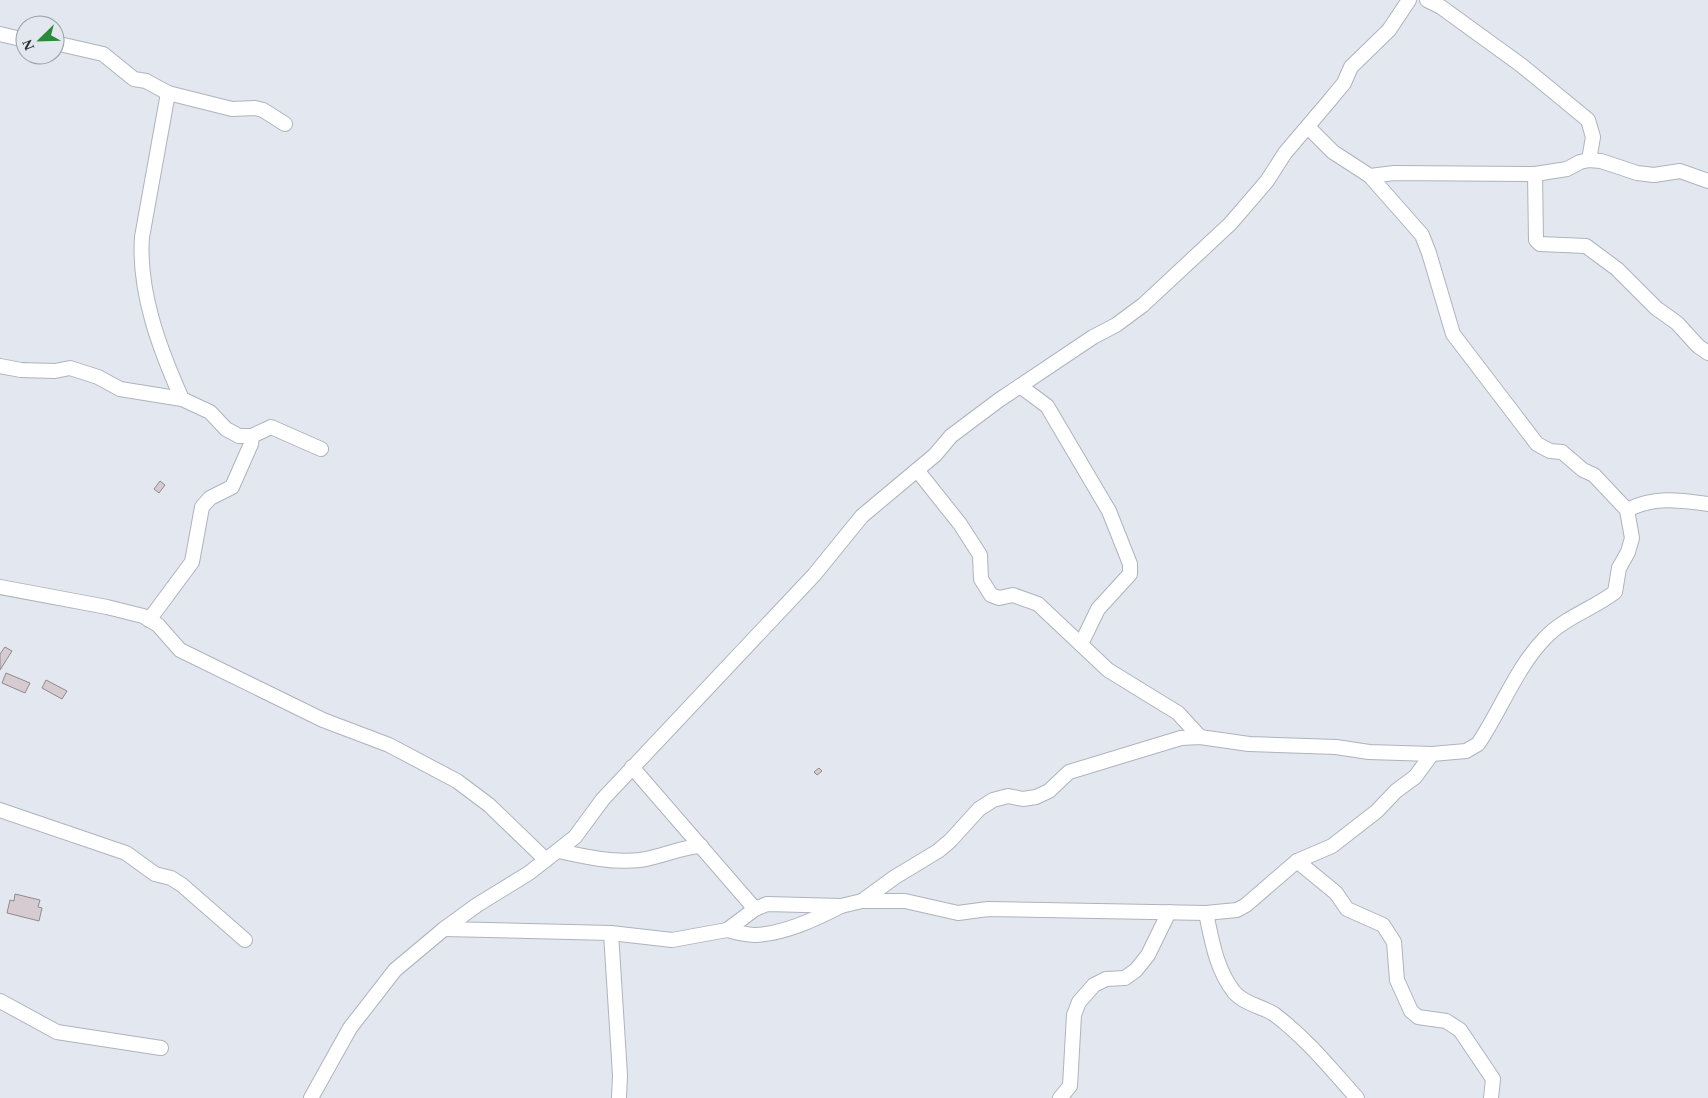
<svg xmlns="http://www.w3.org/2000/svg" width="1708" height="1098" font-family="Georgia,serif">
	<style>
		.building { fill: #d5cbd0; stroke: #92898e }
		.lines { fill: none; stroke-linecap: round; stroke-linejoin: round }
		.minor-casing { stroke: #afb3bb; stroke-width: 16 }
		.minor { stroke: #fff; stroke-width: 14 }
	</style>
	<rect width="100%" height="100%" fill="#e3e7f0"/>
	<!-- building -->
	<g class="building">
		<polygon points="160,481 165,485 159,493 154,489"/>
		<polygon points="5,647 12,651 0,670 0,654"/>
		<polygon points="6,673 30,683 25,693 2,683"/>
		<polygon points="46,680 67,691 62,699 42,688"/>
		<polygon points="819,768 822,771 817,775 814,772"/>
		<polygon points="15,894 40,900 38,907 42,908 39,921 7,913 10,900 14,901"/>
	</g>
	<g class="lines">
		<!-- minor casing -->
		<g class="minor-casing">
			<g id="minor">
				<polyline points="1427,0 1441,7 1521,65 1588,120 1593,137 1589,160"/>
				<polyline points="0,34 25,40"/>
				<polyline points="55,43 103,54 134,79 146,81 168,93 232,109 255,108 263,110 285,124"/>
				<path d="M168,93L142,237C138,292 160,350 182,399"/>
				<polyline points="1308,127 1333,152 1370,176 1394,173 1535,174 1567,169 1580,162 1589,160 1601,161 1637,173 1654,175 1680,171 1708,181"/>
				<polyline points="1535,174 1536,240 1540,244 1586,246 1617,269 1656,308 1677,323 1698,346 1708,353"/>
				<polyline points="0,366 21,370 55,371 70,368 98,377 120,389 182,399 210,412 226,429 239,436 252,436 271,427 321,449"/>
				<polyline points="1020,386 1047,406 1109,511 1130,564 1130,574 1098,609 1081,644"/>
				<polyline points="917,470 960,524 980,555 981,579 991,595 999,598 1013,595 1038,604 1108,670 1178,713 1200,737"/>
				<path d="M1627,510C1654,496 1679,500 1708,504"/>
				<polyline points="0,587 107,607 143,616 158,625 180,650 323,720 389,745 457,781 489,805 546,860"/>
				<polyline points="149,620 192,562 202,507 210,498 232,487 251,444 252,436"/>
				<polyline points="632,767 755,909"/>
				<polyline points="0,810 126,853 155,874 171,878 182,885 245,940"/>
				<path d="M559,851C586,857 612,863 640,860C662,857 680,847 701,846"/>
				<polyline points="1297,861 1336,893 1347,909 1383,925 1394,942 1397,980 1411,1011 1418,1017 1446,1021 1460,1030 1493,1079 1491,1098"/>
				<polyline points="862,901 895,877 938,851 950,841 979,809 993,800 1008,796 1023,799 1036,797 1049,791 1069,772 1181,738 1200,737 1249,744 1336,747 1369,752 1432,754"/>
				<path d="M1206,913C1212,941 1216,969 1234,992C1244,1004 1261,1006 1274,1014C1306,1038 1330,1068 1357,1098"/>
				<path d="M444,929L611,933L672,940L727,930L755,909L767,904L841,906L862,901H905L958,913L988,909L1206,913L1237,910L1246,905L1297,861L1332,846L1377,811L1396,791L1415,777L1432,754L1466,751L1478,744C1501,710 1516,668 1545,638C1565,617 1593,609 1615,592L1619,568L1628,552L1632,538L1627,510L1594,475L1583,470L1562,452L1550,451L1537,444L1453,334L1429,253L1422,235L1370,176"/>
				<path d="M727,930C736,932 746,935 755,935C784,934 816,919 841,906"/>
				<polyline points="611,933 620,1075 619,1098"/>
				<polyline points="0,1001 57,1032 161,1048"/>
				<polyline points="311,1098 350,1028 395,970 444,929 477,905 529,873 575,837 603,799 814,575 862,516 935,455 951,436 999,400 1093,337 1116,325 1143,305 1230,224 1267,181 1285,153 1330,100 1344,83 1351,67 1389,30 1409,0"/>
				<polyline points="1060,1098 1070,1086 1074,1015 1079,1002 1094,985 1106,979 1125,978 1136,970 1148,955 1169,912"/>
			</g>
		</g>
		<!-- minor -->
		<use href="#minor" class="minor"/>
	</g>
	<!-- north arrow -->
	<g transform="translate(40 40) rotate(247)"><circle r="24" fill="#e3e7f0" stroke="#9a9da4"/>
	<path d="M0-4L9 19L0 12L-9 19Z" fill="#2a893b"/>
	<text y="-8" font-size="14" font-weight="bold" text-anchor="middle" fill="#2c2d31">N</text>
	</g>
</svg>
